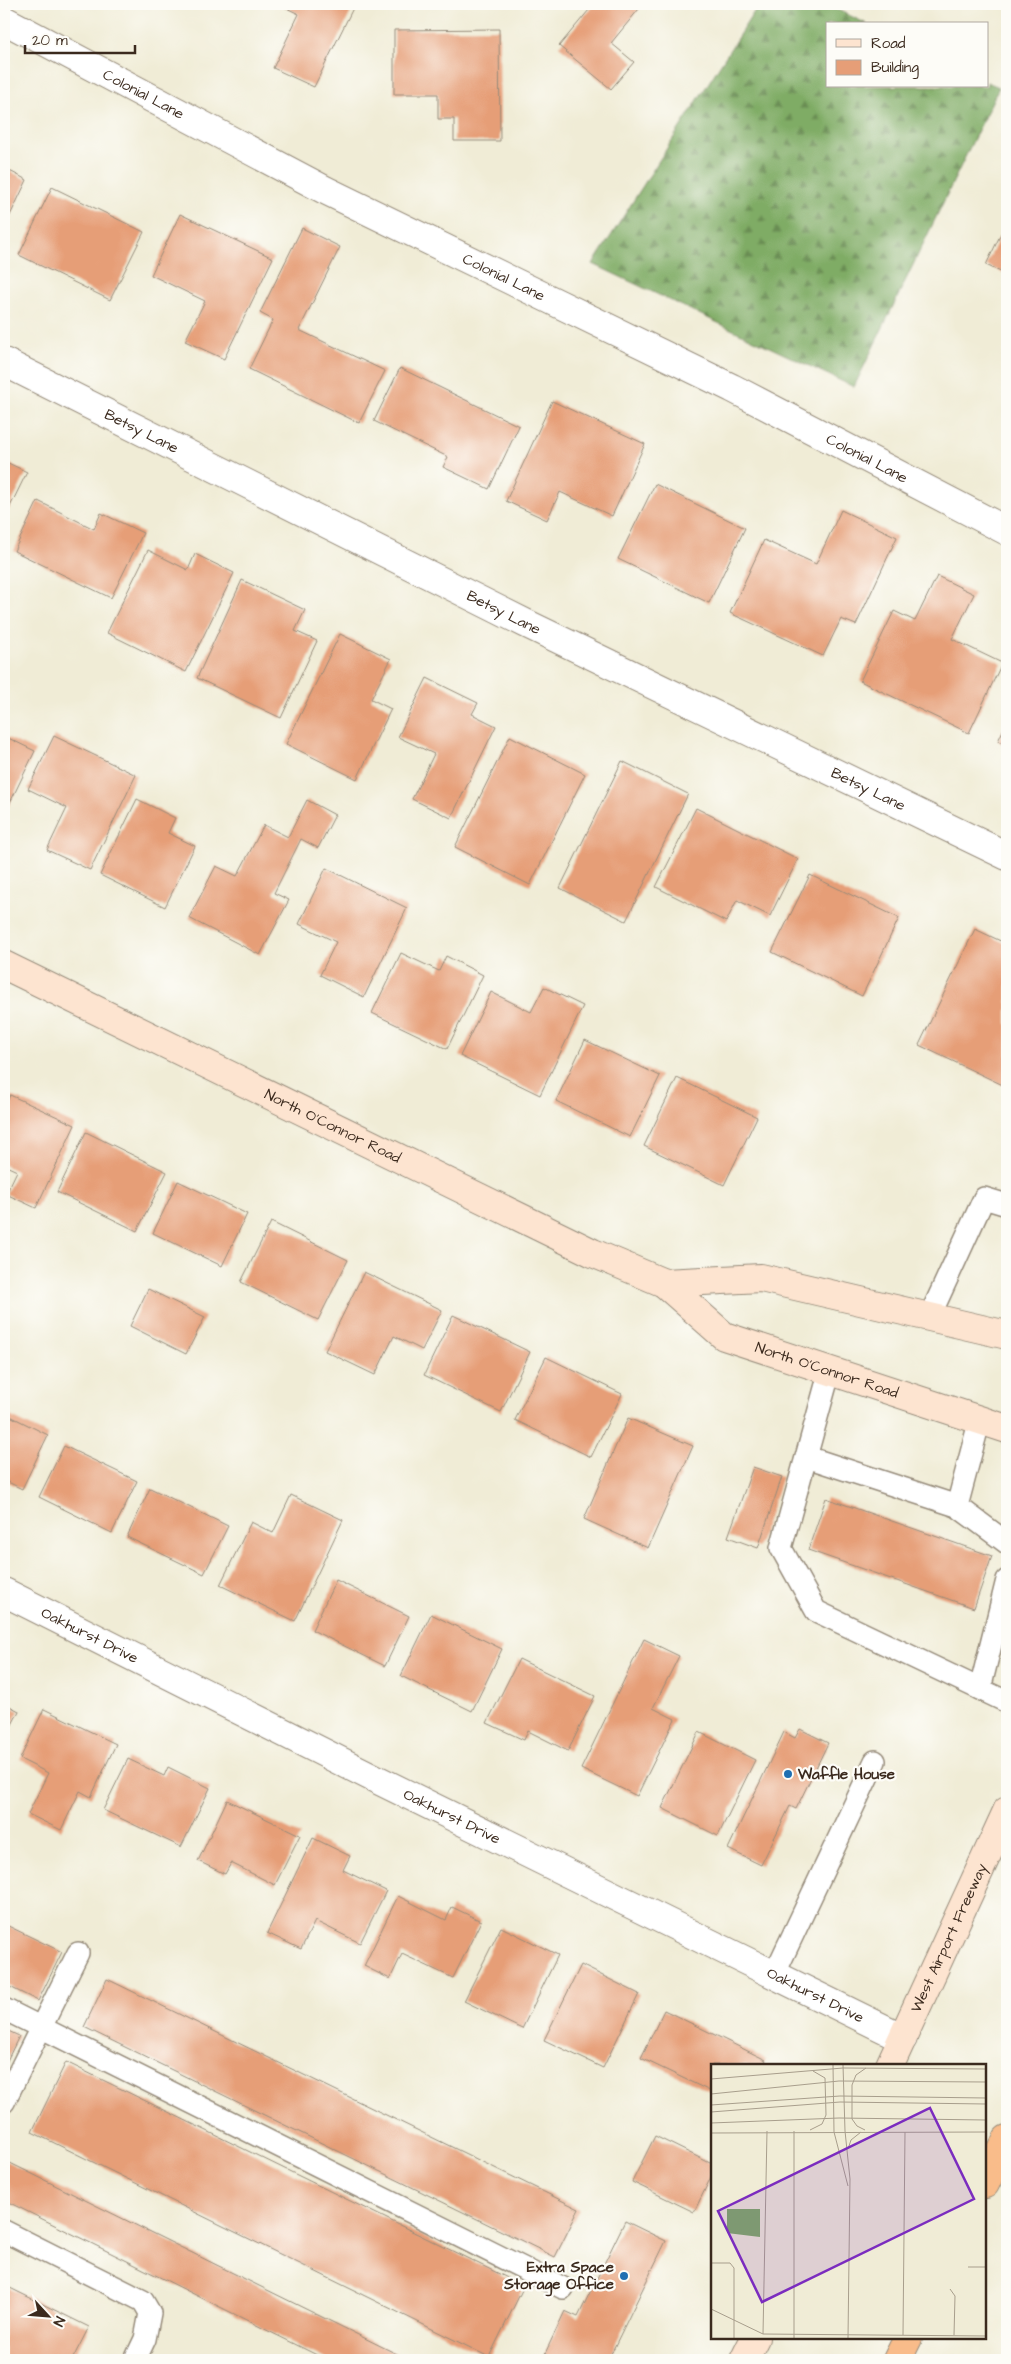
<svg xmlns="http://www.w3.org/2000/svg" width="1011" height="2364" font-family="'Architects Daughter',sans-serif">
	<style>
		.forest { fill: url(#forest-firs); stroke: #5d6b42 }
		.building { fill: #e69e77 }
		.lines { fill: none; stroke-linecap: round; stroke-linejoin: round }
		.service-casing { stroke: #968b7a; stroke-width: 24 }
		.minor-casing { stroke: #968b7a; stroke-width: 30 }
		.secondary-casing { stroke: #968b7a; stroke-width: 30 }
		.motorway-casing { stroke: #968b7a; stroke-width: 30 }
		.service { stroke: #fff; stroke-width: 21 }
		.minor { stroke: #fff; stroke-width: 28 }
		.secondary { stroke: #fde4d0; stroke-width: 28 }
		.motorway { stroke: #f9bc8a; stroke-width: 28 }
		.poi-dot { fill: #1f6fb2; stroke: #fdfcf7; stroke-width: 2 }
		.labels { text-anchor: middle; stroke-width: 4.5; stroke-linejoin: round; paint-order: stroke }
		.street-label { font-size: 15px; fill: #3b2a1e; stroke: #fdfcf7 }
		.poi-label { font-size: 15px; font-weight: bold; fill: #3b2a1e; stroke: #fdfcf7; text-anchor: start }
		.inset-road { fill: none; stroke: #a89e8c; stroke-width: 1 }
		.view { fill: #7b2cbf; fill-opacity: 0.15; stroke: #7b2cbf; stroke-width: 2.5 }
		.inset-edge { fill: none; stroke: #3b2a1e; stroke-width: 2.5 }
	</style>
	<defs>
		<pattern id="forest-firs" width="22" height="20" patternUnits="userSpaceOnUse" patternTransform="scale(1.25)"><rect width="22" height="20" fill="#7fac65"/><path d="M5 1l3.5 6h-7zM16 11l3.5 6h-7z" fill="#698c53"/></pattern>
	</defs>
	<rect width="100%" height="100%" fill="#fdfcf7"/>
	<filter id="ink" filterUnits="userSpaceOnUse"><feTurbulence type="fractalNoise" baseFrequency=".02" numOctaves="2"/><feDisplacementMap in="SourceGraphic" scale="10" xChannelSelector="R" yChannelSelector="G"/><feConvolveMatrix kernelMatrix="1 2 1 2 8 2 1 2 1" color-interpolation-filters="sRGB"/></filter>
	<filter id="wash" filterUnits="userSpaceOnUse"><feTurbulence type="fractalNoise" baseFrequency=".0096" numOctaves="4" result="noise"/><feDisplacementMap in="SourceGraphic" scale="20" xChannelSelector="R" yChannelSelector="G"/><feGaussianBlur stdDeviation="1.12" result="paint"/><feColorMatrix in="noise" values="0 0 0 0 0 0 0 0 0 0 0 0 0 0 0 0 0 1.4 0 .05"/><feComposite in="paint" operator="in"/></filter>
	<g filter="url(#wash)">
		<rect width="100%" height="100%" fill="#f0ecd6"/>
		<!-- forest -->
		<polygon class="forest" points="759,4 826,4 867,24 827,24 827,86 987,86 987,82 999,87 854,387 593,264"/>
		<g id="blocks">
			<!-- building -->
			<g class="building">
				<polygon points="278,4 355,4 314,87 273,68 299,14"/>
				<polygon points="594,4 643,4 611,43 634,62 611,89 559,46"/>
				<polygon points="499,29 500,141 454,141 454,119 438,119 438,94 394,94 394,30"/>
				<polygon points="4,168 27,180 4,228"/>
				<polygon points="52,187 144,232 110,300 19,255"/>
				<polygon points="180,214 273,258 224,359 185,341 205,301 151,275"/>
				<polygon points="1007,221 1007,275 986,265"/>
				<polygon points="302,228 340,247 299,330 385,371 359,423 249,369 273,320 260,313"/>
				<polygon points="400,368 519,426 489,489 443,467 448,457 374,421"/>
				<polygon points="552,401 645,444 612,516 560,492 547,520 506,501"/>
				<polygon points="4,461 27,472 4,519"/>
				<polygon points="655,484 745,528 709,603 618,559"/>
				<polygon points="38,501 94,529 101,513 143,533 111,598 14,551"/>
				<polygon points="841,510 897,537 856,625 841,619 823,656 730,613 764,540 816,564"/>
				<polygon points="148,550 188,570 195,554 234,573 186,672 107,633"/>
				<polygon points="937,576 974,594 952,639 1002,663 969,733 860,681 894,611 915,621"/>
				<polygon points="242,580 305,610 295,631 317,641 281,718 197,678"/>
				<polygon points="340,634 391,659 371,699 391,709 357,779 286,744"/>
				<polygon points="427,678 478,703 472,714 496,726 451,818 412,799 434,754 398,737"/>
				<polygon points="1007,722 1007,746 998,741"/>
				<polygon points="4,736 35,751 4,815"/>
				<polygon points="54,736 136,775 90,870 47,850 67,808 28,789"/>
				<polygon points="510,736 585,774 530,885 455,847"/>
				<polygon points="622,761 688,794 626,921 560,888"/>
				<polygon points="137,799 175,818 168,833 195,846 165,907 100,875"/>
				<polygon points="307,800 335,815 318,848 301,839 274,893 289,900 260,955 189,918 216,866 237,876 264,825 288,837"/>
				<polygon points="696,808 798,859 770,916 737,900 726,922 656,887"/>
				<polygon points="326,868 407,908 364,997 320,975 336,942 299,924"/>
				<polygon points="810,875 899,918 862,996 772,952"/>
				<polygon points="975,929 1007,944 1007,1087 919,1045"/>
				<polygon points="401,953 439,971 446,956 483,975 447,1049 372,1013"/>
				<polygon points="544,987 583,1006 540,1095 460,1056 491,992 531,1012"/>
				<polygon points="585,1040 660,1076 630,1137 556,1101"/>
				<polygon points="677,1078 757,1117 724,1185 644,1146"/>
				<polygon points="10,1095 75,1125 36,1208 6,1194 17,1171 4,1165 4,1108"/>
				<polygon points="86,1132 167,1172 137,1231 57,1192"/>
				<polygon points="178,1181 247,1214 222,1266 153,1233"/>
				<polygon points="271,1222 348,1260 318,1320 241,1282"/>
				<polygon points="364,1272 442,1310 422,1350 394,1336 375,1375 325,1351"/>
				<polygon points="148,1289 205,1317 186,1354 130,1326"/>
				<polygon points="453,1315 530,1352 501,1412 424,1375"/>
				<polygon points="546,1357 622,1394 591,1457 515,1420"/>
				<polygon points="4,1413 48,1435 22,1489 4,1480"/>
				<polygon points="628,1418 693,1446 648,1548 584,1519"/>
				<polygon points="64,1446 137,1481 112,1533 39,1497"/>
				<polygon points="753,1467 782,1477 758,1548 728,1537"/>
				<polygon points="150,1488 228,1526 204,1574 127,1537"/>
				<polygon points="291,1495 343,1520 295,1621 220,1585 251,1522 273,1533"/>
				<polygon points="826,1498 992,1556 974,1608 808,1550"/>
				<polygon points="336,1580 409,1616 385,1666 312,1630"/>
				<polygon points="431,1614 502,1649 472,1711 401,1676"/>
				<polygon points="644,1639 679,1656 653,1708 675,1719 637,1796 581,1769"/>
				<polygon points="519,1659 595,1696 568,1751 528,1731 524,1740 487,1723"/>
				<polygon points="4,1703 19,1711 4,1740"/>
				<polygon points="44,1709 116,1744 91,1797 80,1791 61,1830 28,1814 48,1773 20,1759"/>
				<polygon points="800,1729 828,1743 796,1809 790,1806 761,1865 728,1849 784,1732 795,1738"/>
				<polygon points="699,1732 755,1760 718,1836 662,1808"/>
				<polygon points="128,1759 164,1776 168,1767 210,1788 181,1847 103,1810"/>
				<polygon points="227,1800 300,1835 275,1885 231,1863 225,1874 198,1861"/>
				<polygon points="313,1838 350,1856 343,1870 386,1891 360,1943 315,1921 301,1949 267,1933"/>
				<polygon points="398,1896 446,1920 452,1907 481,1921 453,1978 402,1954 390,1979 364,1966"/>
				<polygon points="4,1924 62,1952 38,2001 4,1984"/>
				<polygon points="501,1927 558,1955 522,2029 464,2001"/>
				<polygon points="581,1965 639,1994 603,2068 544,2040"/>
				<polygon points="107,1979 579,2209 555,2257 84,2027"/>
				<polygon points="664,2010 766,2060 763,2065 712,2065 712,2092 641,2058"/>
				<polygon points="4,2029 19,2036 4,2067"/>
				<polygon points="66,2062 524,2286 489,2357 32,2132"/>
				<polygon points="655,2136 712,2164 712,2175 694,2212 632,2182"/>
				<polygon points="4,2160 409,2360 327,2360 4,2200"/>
				<polygon points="625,2221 666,2241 608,2360 542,2360 565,2311 578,2317"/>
				<polygon points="4,2285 89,2327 72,2360 4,2360"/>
			</g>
		</g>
	</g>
	<g filter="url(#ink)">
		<use href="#blocks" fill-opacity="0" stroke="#968b7a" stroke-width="1"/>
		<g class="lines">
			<!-- service casing -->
			<g class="service-casing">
				<g id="service">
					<polyline points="929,1318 984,1198 1007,1205"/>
					<polyline points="830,1370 781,1548 816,1611 1007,1702"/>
					<polyline points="807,1457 957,1506 1007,1543"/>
					<polyline points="957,1506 980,1419"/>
					<polyline points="980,1689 1007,1580"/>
					<polyline points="774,1975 875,1761"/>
					<polyline points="4,2009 563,2288"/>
					<polyline points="4,2102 78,1953"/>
					<polyline points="4,2231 143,2301 150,2313 145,2339 135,2360"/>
				</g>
			</g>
			<!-- minor casing -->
			<g class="minor-casing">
				<g id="minor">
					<path id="s1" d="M4,20L325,190L732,388L1007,531"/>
					<path id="s2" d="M4,362L525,623L1007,856"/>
					<path id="s3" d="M4,1592L374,1778L903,2038"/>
				</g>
			</g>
			<!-- secondary casing -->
			<g class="secondary-casing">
				<g id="secondary">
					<path id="s4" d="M4,965L593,1253L664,1283L724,1336L1007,1429"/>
					<polyline points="664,1283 761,1278 1007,1335"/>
					<path id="s5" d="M890,2065L1007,1811"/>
					<polyline points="744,2360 755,2338"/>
				</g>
			</g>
			<!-- motorway casing -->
			<g class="motorway-casing">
				<g id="motorway">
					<polyline points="985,2184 1007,2139"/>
					<polyline points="897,2360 908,2338"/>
				</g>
			</g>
			<!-- service -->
			<use href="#service" class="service"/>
			<!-- minor -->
			<use href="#minor" class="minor"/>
			<!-- secondary -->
			<use href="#secondary" class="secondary"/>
			<!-- motorway -->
			<use href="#motorway" class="motorway"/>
		</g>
	</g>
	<!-- markers -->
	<g class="poi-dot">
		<circle cx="788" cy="1774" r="5"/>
		<circle cx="624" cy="2276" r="5"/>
	</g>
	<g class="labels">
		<!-- street labels -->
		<g class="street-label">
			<text dy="5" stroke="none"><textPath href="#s1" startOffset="158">Colonial Lane</textPath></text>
			<text dy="5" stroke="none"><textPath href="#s1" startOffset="562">Colonial Lane</textPath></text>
			<text dy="5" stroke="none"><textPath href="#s2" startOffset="154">Betsy Lane</textPath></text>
			<text dy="5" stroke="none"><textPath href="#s1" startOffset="968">Colonial Lane</textPath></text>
			<text dy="5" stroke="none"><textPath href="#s2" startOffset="559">Betsy Lane</textPath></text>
			<text dy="5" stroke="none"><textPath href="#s2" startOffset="964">Betsy Lane</textPath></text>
			<text dy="5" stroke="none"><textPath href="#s4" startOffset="366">North O'Connor Road</textPath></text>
			<text dy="5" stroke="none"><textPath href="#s4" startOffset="921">North O'Connor Road</textPath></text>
			<text dy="5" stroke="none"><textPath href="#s3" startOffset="96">Oakhurst Drive</textPath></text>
			<text dy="5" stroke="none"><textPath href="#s3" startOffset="501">Oakhurst Drive</textPath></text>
			<text dy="5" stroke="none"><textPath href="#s5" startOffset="140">West Airport Freeway</textPath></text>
			<text dy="5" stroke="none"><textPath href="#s3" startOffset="906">Oakhurst Drive</textPath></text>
		</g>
		<!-- poi labels -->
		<g class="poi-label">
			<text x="798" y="1779">Waffle House</text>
			<text x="614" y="2272" text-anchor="end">Extra Space<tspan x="614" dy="17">Storage Office</tspan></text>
		</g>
	</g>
	<!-- overview -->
	<g transform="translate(711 2064)">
		<rect width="275" height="275" fill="#f0ecd6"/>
		<path d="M16,145H49V173L16,169Z" fill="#7fac65"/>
		<path class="inset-road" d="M122,1L123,68L137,122M132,1L134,67L139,115L137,274M0,15L132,4L275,5M0,30L128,17L275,18M0,41L129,32L275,34M0,48L129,38L275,40M0,59L128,54L275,56M99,66L111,60L115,51L114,14L102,7M154,66L146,62L141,55V21L145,11L155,4M83,67V274M0,69L275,68M137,85L140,76L150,68M0,199H19L23,204V274M257,203H275M239,225L244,232L243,271M0,245L52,270L275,272M52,270L56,67M192,271L194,68"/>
		<path class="view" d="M219,44L263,135L51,238L7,147Z"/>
		<rect width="275" height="275" class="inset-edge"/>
	</g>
	<!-- margin -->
	<rect width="1011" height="2364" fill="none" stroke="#fdfcf7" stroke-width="20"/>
	<!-- legend -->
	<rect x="826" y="22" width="162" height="65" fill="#fdfcf7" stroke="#afa8a0"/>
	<rect x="836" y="39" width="25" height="8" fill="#fde4d0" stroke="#afa8a0"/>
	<text x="871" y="48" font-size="15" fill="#3b2a1e">Road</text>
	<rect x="836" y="60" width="25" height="15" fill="#e69e77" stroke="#afa8a0"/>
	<text x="871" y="72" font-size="15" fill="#3b2a1e">Building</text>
	<!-- north arrow -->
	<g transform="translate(48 2316) rotate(116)" stroke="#fdfcf7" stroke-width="4" paint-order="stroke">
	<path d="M0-4L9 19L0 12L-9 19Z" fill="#3b2a1e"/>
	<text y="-8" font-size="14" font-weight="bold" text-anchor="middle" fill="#3b2a1e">N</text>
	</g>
	<!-- scale -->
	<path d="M25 45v8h110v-8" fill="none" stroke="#3b2a1e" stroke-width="2.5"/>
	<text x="32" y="45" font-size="15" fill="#3b2a1e" stroke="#fdfcf7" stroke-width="4" paint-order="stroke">20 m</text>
</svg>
